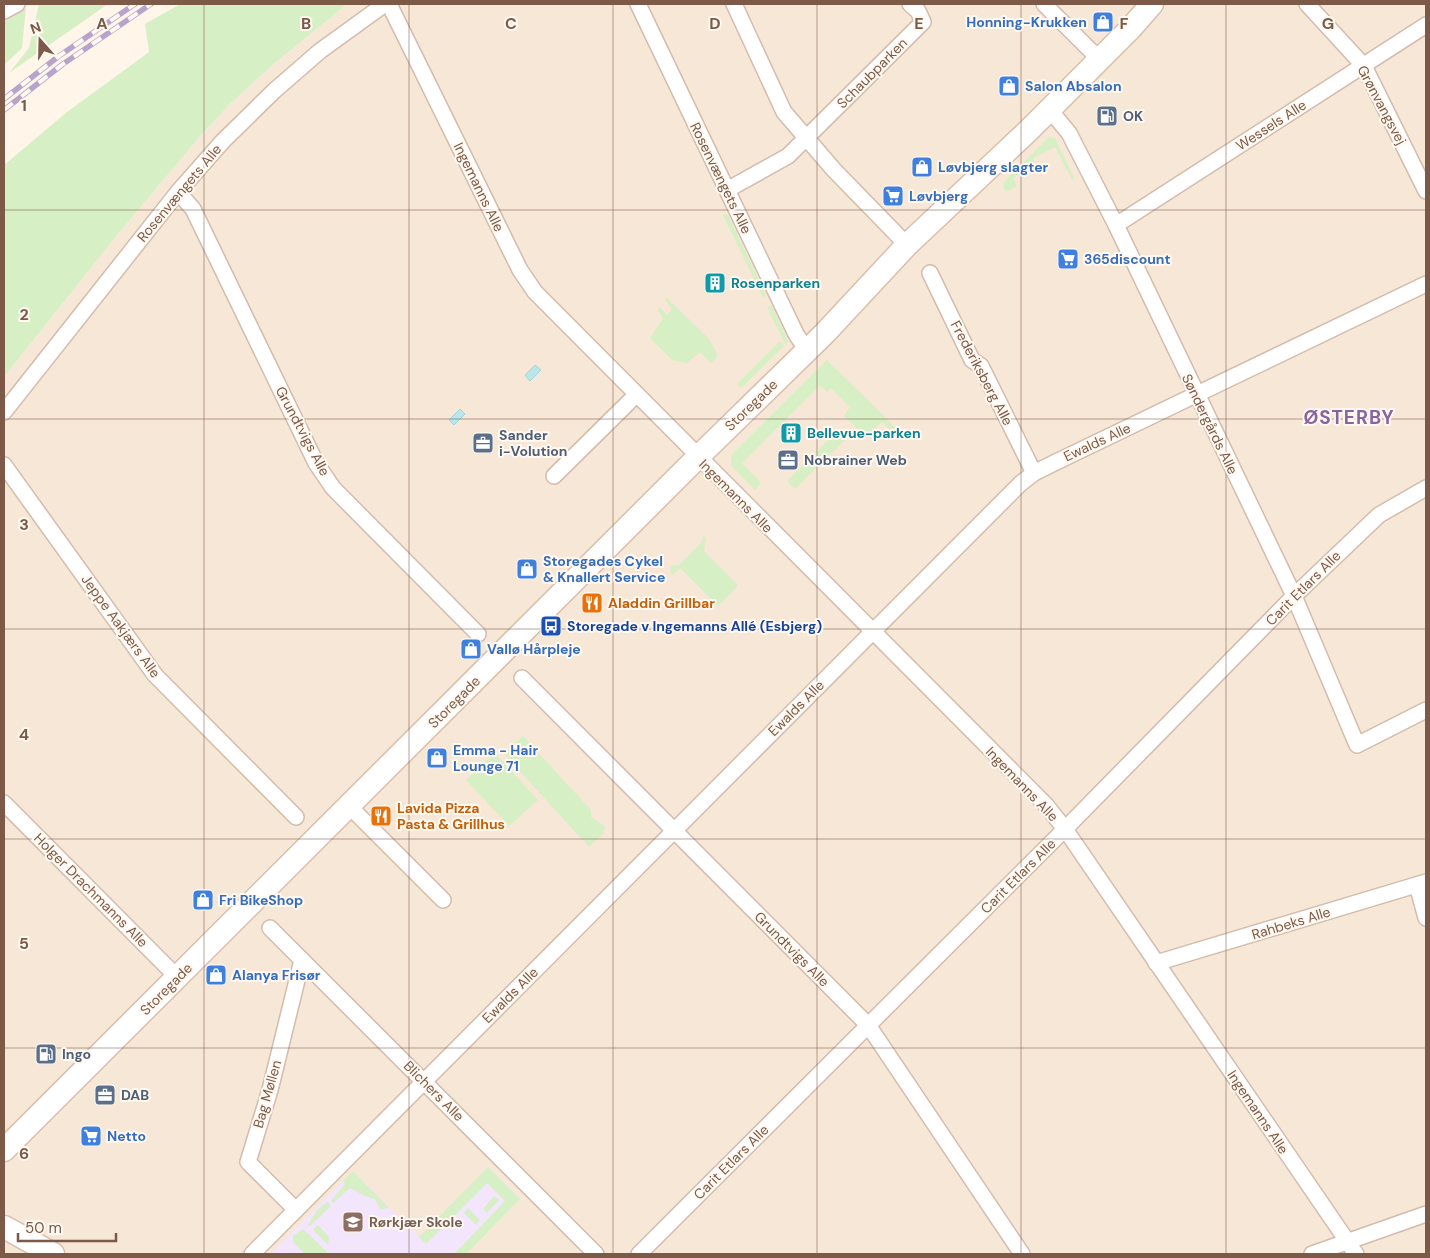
<svg xmlns="http://www.w3.org/2000/svg" width="1430" height="1258" font-family="'DM Sans',sans-serif">
	<style>
		.residential { fill: #f7e7d6 }
		.education { fill: #f3e5fb }
		.green { fill: #d7efc5 }
		.water { fill: #bae5eb; stroke: #9fd6de }
		.lines { fill: none; stroke-linecap: round; stroke-linejoin: round }
		.street-casing { stroke: #d3bcac; stroke-width: 18 }
		.secondary-casing { stroke: #d9bfab; stroke-width: 25 }
		.street { stroke: #fff; stroke-width: 15 }
		.secondary { stroke: #fff; stroke-width: 22 }
		.rail-casing { stroke: #b8a4cb; stroke-width: 5.5 }
		.rail { stroke: #fff9f1; stroke-width: 4; stroke-dasharray: 11; stroke-linecap: butt }
		.grid { fill: none; stroke: #7d5a48; stroke-width: 1; stroke-opacity: 0.55 }
		.labels { text-anchor: middle; stroke-width: 4; stroke-linejoin: round; paint-order: stroke }
		.shop-label { font-size: 14px; font-weight: bold; fill: #366cbe; stroke: #fff9f1; text-anchor: start }
		.street-label { font-size: 14px; fill: #7d5a48; stroke: #fff9f1 }
		.service-label { font-size: 14px; font-weight: bold; fill: #4e5e75; stroke: #fff9f1; text-anchor: start }
		.culture-label { font-size: 14px; font-weight: bold; fill: #0d838f; stroke: #fff9f1; text-anchor: start }
		.food-label { font-size: 14px; font-weight: bold; fill: #c56008; stroke: #fff9f1; text-anchor: start }
		.transit-label { font-size: 14px; font-weight: bold; fill: #164399; stroke: #fff9f1; text-anchor: start }
		.education-label { font-size: 14px; font-weight: bold; fill: #785e54; stroke: #fff9f1; text-anchor: start }
		.district-label { font-size: 19px; font-weight: bold; letter-spacing: 1px; fill: #8a64a0; stroke: #fff9f1 }
		.grid-label { font-size: 16px; text-anchor: middle; font-weight: bold; fill: #7d5a48; stroke: #fff9f1; stroke-width: 4; stroke-linejoin: round; paint-order: stroke }
	</style>
	<rect width="100%" height="100%" fill="#fff6e9"/>
	<!-- residential -->
	<polygon class="residential" points="347,4 1426,4 1426,1254 4,1254 4,377 118,234 202,134 232,102 275,63"/>
	<!-- education -->
	<polygon class="education" points="488,1167 520,1199 466,1254 270,1254 353,1171 419,1237"/>
	<!-- green -->
	<g class="green">
		<polygon points="39,4 108,4 9,73 29,48"/>
		<polygon points="180,4 347,4 275,63 232,102 202,134 118,234 4,377 4,165 67,112 149,52 145,24"/>
		<polygon points="26,8 22,48 4,65 4,19"/>
		<polygon points="1049,137 1055,138 1074,178 1072,180 1055,147 1033,158 1036,167 1013,178 1017,186 1005,192 1003,183"/>
		<polygon points="725,214 728,215 766,295 763,298 723,215"/>
		<polygon points="667,298 709,339 718,356 711,363 700,352 687,363 672,360 650,338 663,319 658,310 660,307 667,315 672,309 665,300"/>
		<polygon points="769,306 772,306 788,341 785,344 767,307"/>
		<polygon points="780,341 784,346 741,388 737,384"/>
		<polygon points="827,360 904,436 901,440 882,422 865,436 844,416 850,407 831,388 827,392 820,385 742,463 761,483 755,490 731,465 731,455"/>
		<polygon points="840,429 848,437 795,489 787,481"/>
		<polygon points="703,536 706,538 704,551 738,585 718,606 680,568 673,575 670,571 671,566 679,565 702,542"/>
		<polygon points="523,736 591,810 591,817 605,826 604,833 589,847 504,754"/>
		<polygon points="495,753 538,800 509,826 466,780"/>
		<polygon points="488,1167 520,1199 466,1254 454,1254 505,1201 487,1183 426,1244 419,1237"/>
		<polygon points="353,1171 389,1208 380,1209 375,1199 365,1196 350,1188 333,1203 331,1201 345,1184 343,1181"/>
		<polygon points="494,1196 499,1200 487,1213 483,1209"/>
		<polygon points="327,1202 331,1206 310,1226 308,1225 316,1211"/>
		<polygon points="468,1208 480,1220 476,1225 464,1213"/>
		<polygon points="318,1225 329,1237 328,1245 313,1230"/>
		<polygon points="303,1229 305,1231 329,1254 305,1254 293,1242 293,1236"/>
	</g>
	<!-- water -->
	<g class="water">
		<polygon points="535,365 541,370 530,381 525,375"/>
		<polygon points="460,409 465,414 454,425 449,420"/>
	</g>
	<g class="lines">
		<!-- street casing -->
		<g class="street-casing">
			<g id="street">
				<polyline points="389,4 520,270 535,292 1046,805 1065,829 1356,1254"/>
				<polyline points="638,4 796,334 807,351"/>
				<polyline points="734,4 784,112 834,170 907,245"/>
				<polyline points="1044,4 1100,60"/>
				<polyline points="1307,4 1364,66 1426,191"/>
				<polyline points="4,11 17,4"/>
				<polyline points="1049,109 1069,133 1116,225 1294,596 1357,745 1426,710"/>
				<polyline points="727,190 788,156 923,22 918,11 910,4"/>
				<polyline points="178,192 193,209 316,463 333,488 478,634"/>
				<polyline points="1116,225 1426,25"/>
				<polyline points="930,273 972,360 981,366 1034,473"/>
				<polyline points="4,412 178,192 223,141 274,91 320,51 385,4"/>
				<polyline points="4,465 155,675 296,817"/>
				<polyline points="554,476 636,395"/>
				<polyline points="522,678 868,1025 1022,1254"/>
				<polyline points="4,803 177,977"/>
				<polyline points="349,806 443,900"/>
				<polyline points="1417,885 1426,918"/>
				<polyline points="270,928 596,1254"/>
				<polyline points="1156,963 1426,882"/>
				<polyline points="296,1210 248,1162 270,1090 302,960"/>
				<polyline points="252,1254 1020,484 1034,473 1054,463 1426,284"/>
				<polyline points="639,1254 1065,829 1294,596 1379,515 1426,488"/>
				<polyline points="1312,1254 1426,1214"/>
			</g>
		</g>
		<!-- secondary casing -->
		<g class="secondary-casing">
			<g id="secondary">
				<polyline points="4,1150 698,457 825,333 907,245 1029,130 1130,29 1152,4"/>
				<polyline points="4,1227 53,1254"/>
			</g>
		</g>
		<!-- street -->
		<use href="#street" class="street"/>
		<!-- secondary -->
		<use href="#secondary" class="secondary"/>
		<!-- rail casing -->
		<g class="rail-casing">
			<g id="rail">
				<polyline points="4,99 59,56 135,4"/>
				<polyline points="4,110 63,64 151,4"/>
			</g>
		</g>
		<!-- rail -->
		<use href="#rail" class="rail"/>
	</g>
	<!-- grid -->
	<path class="grid" d="M204,4V1254M409,4V1254M613,4V1254M817,4V1254M1021,4V1254M1226,4V1254M4,210H1426M4,419H1426M4,629H1426M4,839H1426M4,1048H1426"/>
	<!-- icons -->
	<defs>
		<g id="shop-square" transform="scale(1.125)"><rect x="-9" y="-9" width="18" height="18" rx="4" fill="#3f7fe0" stroke="#fff9f1"/><path d="M-5-2.5h2.3a2.7 3.5 0 0 1 5.4 0H5L5.5 6h-11ZM-1.5-2.5h3a1.5 2.3 0 0 0-3 0Z" fill="#fff"/></g>
		<g id="fuel-square" transform="scale(1.125)"><rect x="-9" y="-9" width="18" height="18" rx="4" fill="#5c6f8a" stroke="#fff9f1"/><path d="M-5.5-6h7V0h2V4h1.3V-2.5L3-4.5l.8-.8L6-3V5H2.5V1h-1V6h-7ZM-4.2-4.7v3.2H.2V-4.7Z" fill="#fff"/></g>
		<g id="supermarket-square" transform="scale(1.125)"><rect x="-9" y="-9" width="18" height="18" rx="4" fill="#3f7fe0" stroke="#fff9f1"/><path d="M-6-5.5h2.5l.6 2H6L4.5 2H-2.5L-4.4-4H-6ZM-1.5 3.2a1.3 1.3 0 1 0 .1 0ZM3 3.2a1.3 1.3 0 1 0 .1 0Z" fill="#fff"/></g>
		<g id="building-square" transform="scale(1.125)"><rect x="-9" y="-9" width="18" height="18" rx="4" fill="#0f9aa8" stroke="#fff9f1"/><path d="M-4-6H4V6H1V3H-1V6H-4ZM-2.5-4.3h1.7v1.8h-1.7ZM.8-4.3h1.7v1.8H.8ZM-2.5-1h1.7V.8h-1.7ZM.8-1h1.7V.8H.8Z" fill="#fff"/></g>
		<g id="office-square" transform="scale(1.125)"><rect x="-9" y="-9" width="18" height="18" rx="4" fill="#5c6f8a" stroke="#fff9f1"/><path d="M-6-3h4V-5.5h4V-3h4V5H-6ZM-1-4.5V-3h2v-1.5ZM-6 0V1H6V0Z" fill="#fff"/></g>
		<g id="restaurant-square" transform="scale(1.125)"><rect x="-9" y="-9" width="18" height="18" rx="4" fill="#e8710a" stroke="#fff9f1"/><path d="M-5-6h1v4h1v-4h1v4h1v-4h1v5L-1.5 .5V6h-2V.5L-5-1ZM5-6V6H3V1.5H1.5Q1.5-4 5-6Z" fill="#fff"/></g>
		<g id="bus-square" transform="scale(1.125)"><rect x="-9" y="-9" width="18" height="18" rx="4" fill="#1a4fb4" stroke="#fff9f1"/><path d="M-5-6H5V4H4V6H2V4H-2V6H-4V4H-5ZM-3.5-4V0h7V-4ZM-3.5 1.2v1.5H-2V1.2ZM2 1.2v1.5H3.5V1.2Z" fill="#fff"/></g>
		<g id="school-square" transform="scale(1.125)"><rect x="-9" y="-9" width="18" height="18" rx="4" fill="#8d6e63" stroke="#fff9f1"/><path d="M0-5L7-2L0 1L-7-2ZM-4 1L0 2.5L4 1V4Q0 6-4 4Z" fill="#fff"/></g>
	</defs>
	<g fill-rule="evenodd">
		<use href="#shop-square" x="1103" y="22"/>
		<use href="#shop-square" x="1009" y="86"/>
		<use href="#fuel-square" x="1107" y="116"/>
		<use href="#shop-square" x="922" y="167"/>
		<use href="#supermarket-square" x="893" y="196"/>
		<use href="#supermarket-square" x="1068" y="259"/>
		<use href="#building-square" x="715" y="283"/>
		<use href="#building-square" x="791" y="433"/>
		<use href="#office-square" x="483" y="443"/>
		<use href="#office-square" x="788" y="460"/>
		<use href="#shop-square" x="527" y="569"/>
		<use href="#restaurant-square" x="592" y="603"/>
		<use href="#bus-square" x="551" y="626"/>
		<use href="#shop-square" x="471" y="649"/>
		<use href="#shop-square" x="437" y="758"/>
		<use href="#restaurant-square" x="381" y="816"/>
		<use href="#shop-square" x="203" y="900"/>
		<use href="#shop-square" x="216" y="975"/>
		<use href="#fuel-square" x="46" y="1054"/>
		<use href="#office-square" x="105" y="1095"/>
		<use href="#supermarket-square" x="91" y="1136"/>
		<use href="#school-square" x="353" y="1222"/>
	</g>
	<g class="labels">
		<!-- shop labels -->
		<g class="shop-label">
			<text x="1087" y="27" text-anchor="end">Honning-Krukken</text>
			<text x="1025" y="91">Salon Absalon</text>
			<text x="938" y="172">Løvbjerg slagter</text>
			<text x="909" y="201">Løvbjerg</text>
			<text x="1084" y="264">365discount</text>
			<text x="543" y="566">Storegades Cykel<tspan x="543" dy="16">&amp; Knallert Service</tspan></text>
			<text x="487" y="654">Vallø Hårpleje</text>
			<text x="453" y="755">Emma - Hair<tspan x="453" dy="16">Lounge 71</tspan></text>
			<text x="219" y="905">Fri BikeShop</text>
			<text x="232" y="980">Alanya Frisør</text>
			<text x="107" y="1141">Netto</text>
		</g>
		<!-- street labels -->
		<g class="street-label">
			<text transform="translate(872 73) rotate(-45)" y="5">Schaubparken</text>
			<text transform="translate(1382 105) rotate(62)" y="5">Grønvangsvej</text>
			<text transform="translate(1271 125) rotate(-33)" y="5">Wessels Alle</text>
			<text transform="translate(721 178) rotate(64)" y="5">Rosenvængets Alle</text>
			<text transform="translate(479 187) rotate(64)" y="5">Ingemanns Alle</text>
			<text transform="translate(179 193) rotate(-50)" y="5">Rosenvængets Alle</text>
			<text transform="translate(982 373) rotate(62)" y="5">Frederiksberg Alle</text>
			<text transform="translate(751 405) rotate(-44)" y="5">Storegade</text>
			<text transform="translate(1210 424) rotate(64)" y="5">Søndergårds Alle</text>
			<text transform="translate(303 431) rotate(62)" y="5">Grundtvigs Alle</text>
			<text transform="translate(1097 442) rotate(-25)" y="5">Ewalds Alle</text>
			<text transform="translate(736 496) rotate(45)" y="5">Ingemanns Alle</text>
			<text transform="translate(1303 588) rotate(-45)" y="5">Carit Etlars Alle</text>
			<text transform="translate(121 626) rotate(54)" y="5">Jeppe Aakjærs Alle</text>
			<text transform="translate(454 702) rotate(-45)" y="5">Storegade</text>
			<text transform="translate(796 708) rotate(-45)" y="5">Ewalds Alle</text>
			<text transform="translate(1022 784) rotate(46)" y="5">Ingemanns Alle</text>
			<text transform="translate(1018 876) rotate(-45)" y="5">Carit Etlars Alle</text>
			<text transform="translate(91 890) rotate(45)" y="5">Holger Drachmanns Alle</text>
			<text transform="translate(1291 923) rotate(-17)" y="5">Rahbeks Alle</text>
			<text transform="translate(792 949) rotate(45)" y="5">Grundtvigs Alle</text>
			<text transform="translate(166 989) rotate(-45)" y="5">Storegade</text>
			<text transform="translate(510 995) rotate(-45)" y="5">Ewalds Alle</text>
			<text transform="translate(434 1091) rotate(45)" y="5">Blichers Alle</text>
			<text transform="translate(267 1094) rotate(-74)" y="5">Bag Møllen</text>
			<text transform="translate(1258 1112) rotate(56)" y="5">Ingemanns Alle</text>
			<text transform="translate(731 1162) rotate(-45)" y="5">Carit Etlars Alle</text>
		</g>
		<!-- service labels -->
		<g class="service-label">
			<text x="1123" y="121">OK</text>
			<text x="499" y="440">Sander<tspan x="499" dy="16">i-Volution</tspan></text>
			<text x="804" y="465">Nobrainer Web</text>
			<text x="62" y="1059">Ingo</text>
			<text x="121" y="1100">DAB</text>
		</g>
		<!-- culture labels -->
		<g class="culture-label">
			<text x="731" y="288">Rosenparken</text>
			<text x="807" y="438">Bellevue-parken</text>
		</g>
		<!-- food labels -->
		<g class="food-label">
			<text x="608" y="608">Aladdin Grillbar</text>
			<text x="397" y="813">Lavida Pizza<tspan x="397" dy="16">Pasta &amp; Grillhus</tspan></text>
		</g>
		<!-- transit labels -->
		<g class="transit-label">
			<text x="567" y="631">Storegade v Ingemanns Allé (Esbjerg)</text>
		</g>
		<!-- education labels -->
		<g class="education-label">
			<text x="369" y="1227">Rørkjær Skole</text>
		</g>
		<!-- district labels -->
		<g class="district-label">
			<text x="1349" y="424">ØSTERBY</text>
		</g>
	</g>
	<g class="grid-label">
		<text x="102" y="29">A</text>
		<text x="306" y="29">B</text>
		<text x="511" y="29">C</text>
		<text x="715" y="29">D</text>
		<text x="919" y="29">E</text>
		<text x="1124" y="29">F</text>
		<text x="1328" y="29">G</text>
		<text x="24" y="111">1</text>
		<text x="24" y="320">2</text>
		<text x="24" y="530">3</text>
		<text x="24" y="740">4</text>
		<text x="24" y="949">5</text>
		<text x="24" y="1159">6</text>
	</g>
	<!-- border -->
	<rect width="1430" height="1258" fill="none" stroke="#7d5a48" stroke-width="10"/>
	<!-- north arrow -->
	<g transform="translate(40 40) rotate(340)" stroke="#fff9f1" stroke-width="4" paint-order="stroke">
	<path d="M0-4L9 19L0 12L-9 19Z" fill="#7d5a48"/>
	<text y="-8" font-size="14" font-weight="bold" text-anchor="middle" fill="#7d5a48">N</text>
	</g>
	<!-- scale -->
	<path d="M18 1233v8h98v-8" fill="none" stroke="#7d5a48" stroke-width="2.5"/>
	<text x="25" y="1233" font-size="15" fill="#7d5a48" stroke="#fff9f1" stroke-width="4" paint-order="stroke">50 m</text>
</svg>
